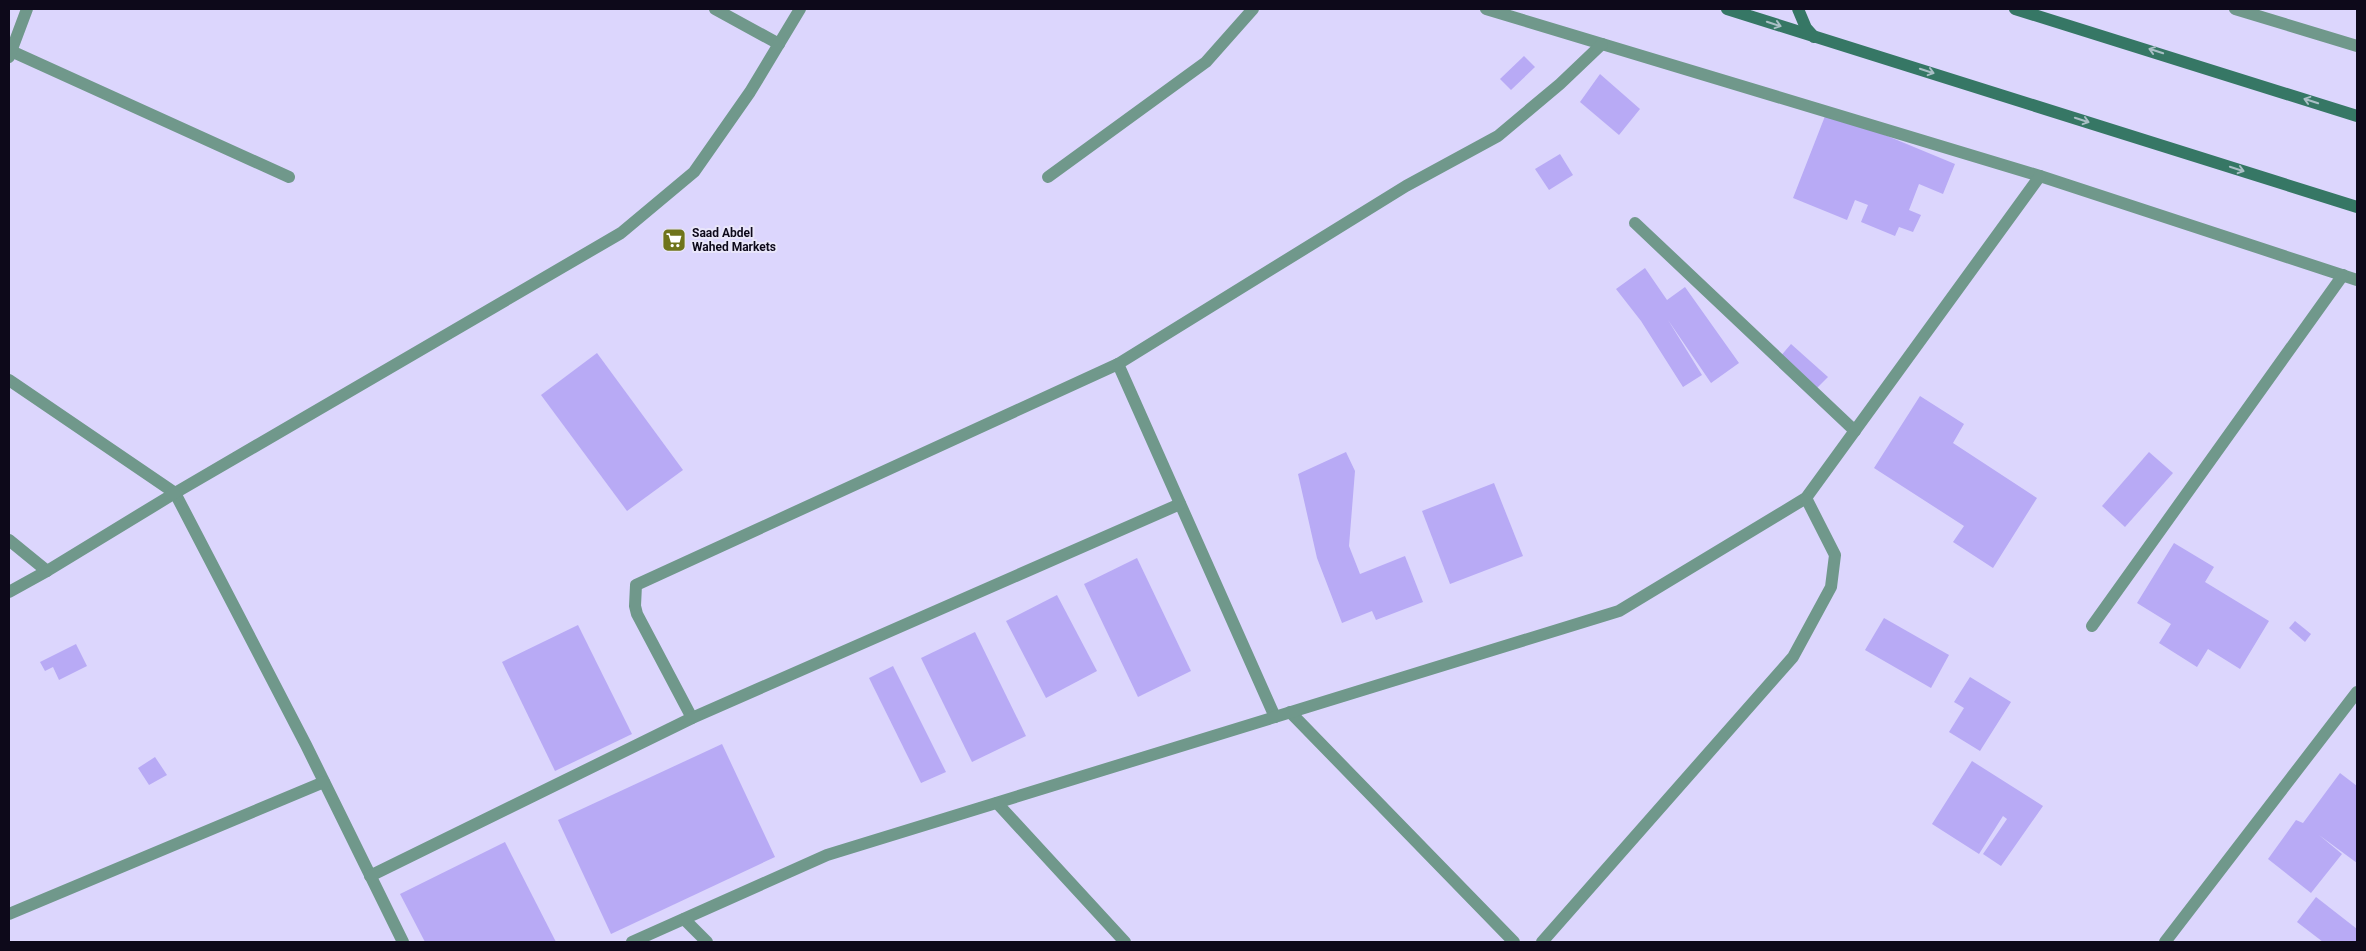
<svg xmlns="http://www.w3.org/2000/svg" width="2366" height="951" font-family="Roboto,sans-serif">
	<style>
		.building { fill: #b8aaf5 }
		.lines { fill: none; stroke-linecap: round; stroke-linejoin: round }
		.street { stroke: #70988b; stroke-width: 12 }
		.secondary { stroke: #367765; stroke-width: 12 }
		.oneway { stroke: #aabfc6 }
		.labels { text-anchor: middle; stroke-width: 4; stroke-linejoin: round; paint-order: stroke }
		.poi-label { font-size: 12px; font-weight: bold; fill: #0d091a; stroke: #e9e6fa; text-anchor: start }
	</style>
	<rect width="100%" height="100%" fill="#dcd6fd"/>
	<!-- building -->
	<g class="building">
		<polygon points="1524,56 1535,67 1511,90 1500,79"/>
		<polygon points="1600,74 1640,109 1619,135 1580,102"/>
		<polygon points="1827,111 1955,164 1943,194 1919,184 1909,210 1921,215 1913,232 1899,227 1895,236 1861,222 1868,205 1855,200 1847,220 1793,198"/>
		<polygon points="1560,154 1573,175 1549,190 1535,169"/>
		<polygon points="1645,268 1667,300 1685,287 1739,363 1711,383 1668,320 1702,375 1683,387 1641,321 1616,289"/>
		<polygon points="1791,344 1828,377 1815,390 1779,358"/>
		<polygon points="597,353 683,470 627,511 541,395"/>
		<polygon points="1920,396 1964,424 1953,443 2037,498 1993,568 1953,542 1964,526 1874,468"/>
		<polygon points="1346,452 1355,471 1349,546 1360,574 1405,556 1423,602 1376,620 1372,611 1342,623 1317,558 1298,474"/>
		<polygon points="2149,452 2173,473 2125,527 2102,506"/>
		<polygon points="1494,483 1523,556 1450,584 1422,511"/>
		<polygon points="2174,543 2214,567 2205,582 2269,621 2240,669 2208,649 2197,667 2159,643 2171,624 2137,603"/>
		<polygon points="1137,558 1191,671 1138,697 1084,584"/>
		<polygon points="1057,595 1097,671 1046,698 1006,621"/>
		<polygon points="1884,618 1949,655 1931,688 1865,650"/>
		<polygon points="2295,621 2311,634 2305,642 2289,628"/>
		<polygon points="578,625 632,734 555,771 502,662"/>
		<polygon points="975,632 1026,736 972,762 921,658"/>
		<polygon points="76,644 87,666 59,680 53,667 45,671 40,662"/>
		<polygon points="893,666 946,772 921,783 869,678"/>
		<polygon points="1970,677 2011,702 1980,751 1949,732 1964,708 1954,702"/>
		<polygon points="722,744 775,857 611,934 558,820"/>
		<polygon points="155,757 167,775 149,785 138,768"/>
		<polygon points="1972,761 2043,806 2001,866 1983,854 2007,819 2003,816 1979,854 1932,824"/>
		<polygon points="2340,773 2357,786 2357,863 2319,835 2342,854 2311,893 2268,859 2296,820 2303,823"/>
		<polygon points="505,842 556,942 425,942 400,894"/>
		<polygon points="2316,897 2357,929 2357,942 2323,942 2297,922"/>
	</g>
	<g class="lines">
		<!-- street -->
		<g class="street">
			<polyline points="715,9 779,44"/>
			<polyline points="1486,9 2040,176 2357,280"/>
			<polyline points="2235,9 2357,46"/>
			<polyline points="11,51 289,177"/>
			<polyline points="9,57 27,9"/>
			<polyline points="1048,177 1206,62 1253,9"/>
			<polyline points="1635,223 1855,431"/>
			<polyline points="1118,364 1275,717"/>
			<polyline points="9,380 175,493 306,745 403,942"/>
			<polyline points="9,540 47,571"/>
			<polyline points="9,592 47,571 175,493 621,233 694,172 750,92 800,9"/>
			<polyline points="2092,626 2343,275"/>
			<polyline points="1290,712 1514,942"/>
			<polyline points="692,718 637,614 635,606 636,585 1118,364 1406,186 1498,136 1560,84 1602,44"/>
			<polyline points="997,803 1125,942"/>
			<polyline points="370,876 692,718 1180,504"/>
			<polyline points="9,914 324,782"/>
			<polyline points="684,919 707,942"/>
			<polyline points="632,942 827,855 1619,611 1806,498 2040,176"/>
			<polyline points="1542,942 1793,657 1831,587 1835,555 1806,498"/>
			<polyline points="2165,942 2357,692"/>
		</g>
		<!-- secondary -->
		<g class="secondary">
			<polyline points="1727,9 2357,207"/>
			<polyline points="1798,9 1806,28 1814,37"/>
			<polyline points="2015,9 2357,116"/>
		</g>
	</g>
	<!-- one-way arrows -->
	<defs><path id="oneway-shaft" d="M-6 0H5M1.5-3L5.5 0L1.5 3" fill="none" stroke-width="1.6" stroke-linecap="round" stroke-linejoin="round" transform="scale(1.25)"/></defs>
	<g class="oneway">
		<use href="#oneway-shaft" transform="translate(1774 24) rotate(18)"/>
		<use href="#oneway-shaft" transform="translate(2156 51) rotate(-162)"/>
		<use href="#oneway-shaft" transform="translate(1927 71) rotate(18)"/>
		<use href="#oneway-shaft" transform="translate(2311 101) rotate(-162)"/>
		<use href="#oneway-shaft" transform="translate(2082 120) rotate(18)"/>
		<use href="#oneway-shaft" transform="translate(2237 169) rotate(18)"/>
	</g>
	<!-- icons -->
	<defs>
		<g id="supermarket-square" transform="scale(1.25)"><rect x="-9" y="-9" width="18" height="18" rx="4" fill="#6f741b" stroke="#e9e6fa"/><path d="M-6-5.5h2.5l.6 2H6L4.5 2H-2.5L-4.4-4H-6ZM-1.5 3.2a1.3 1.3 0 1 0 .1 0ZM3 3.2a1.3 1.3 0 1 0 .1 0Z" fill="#fff"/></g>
	</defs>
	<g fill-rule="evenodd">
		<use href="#supermarket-square" x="674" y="240"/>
	</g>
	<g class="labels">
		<!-- poi labels -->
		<g class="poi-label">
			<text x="692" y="237">Saad Abdel<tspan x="692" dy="14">Wahed Markets</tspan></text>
		</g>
	</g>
	<!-- border -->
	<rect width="2366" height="951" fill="none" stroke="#0d091a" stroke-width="20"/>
</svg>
